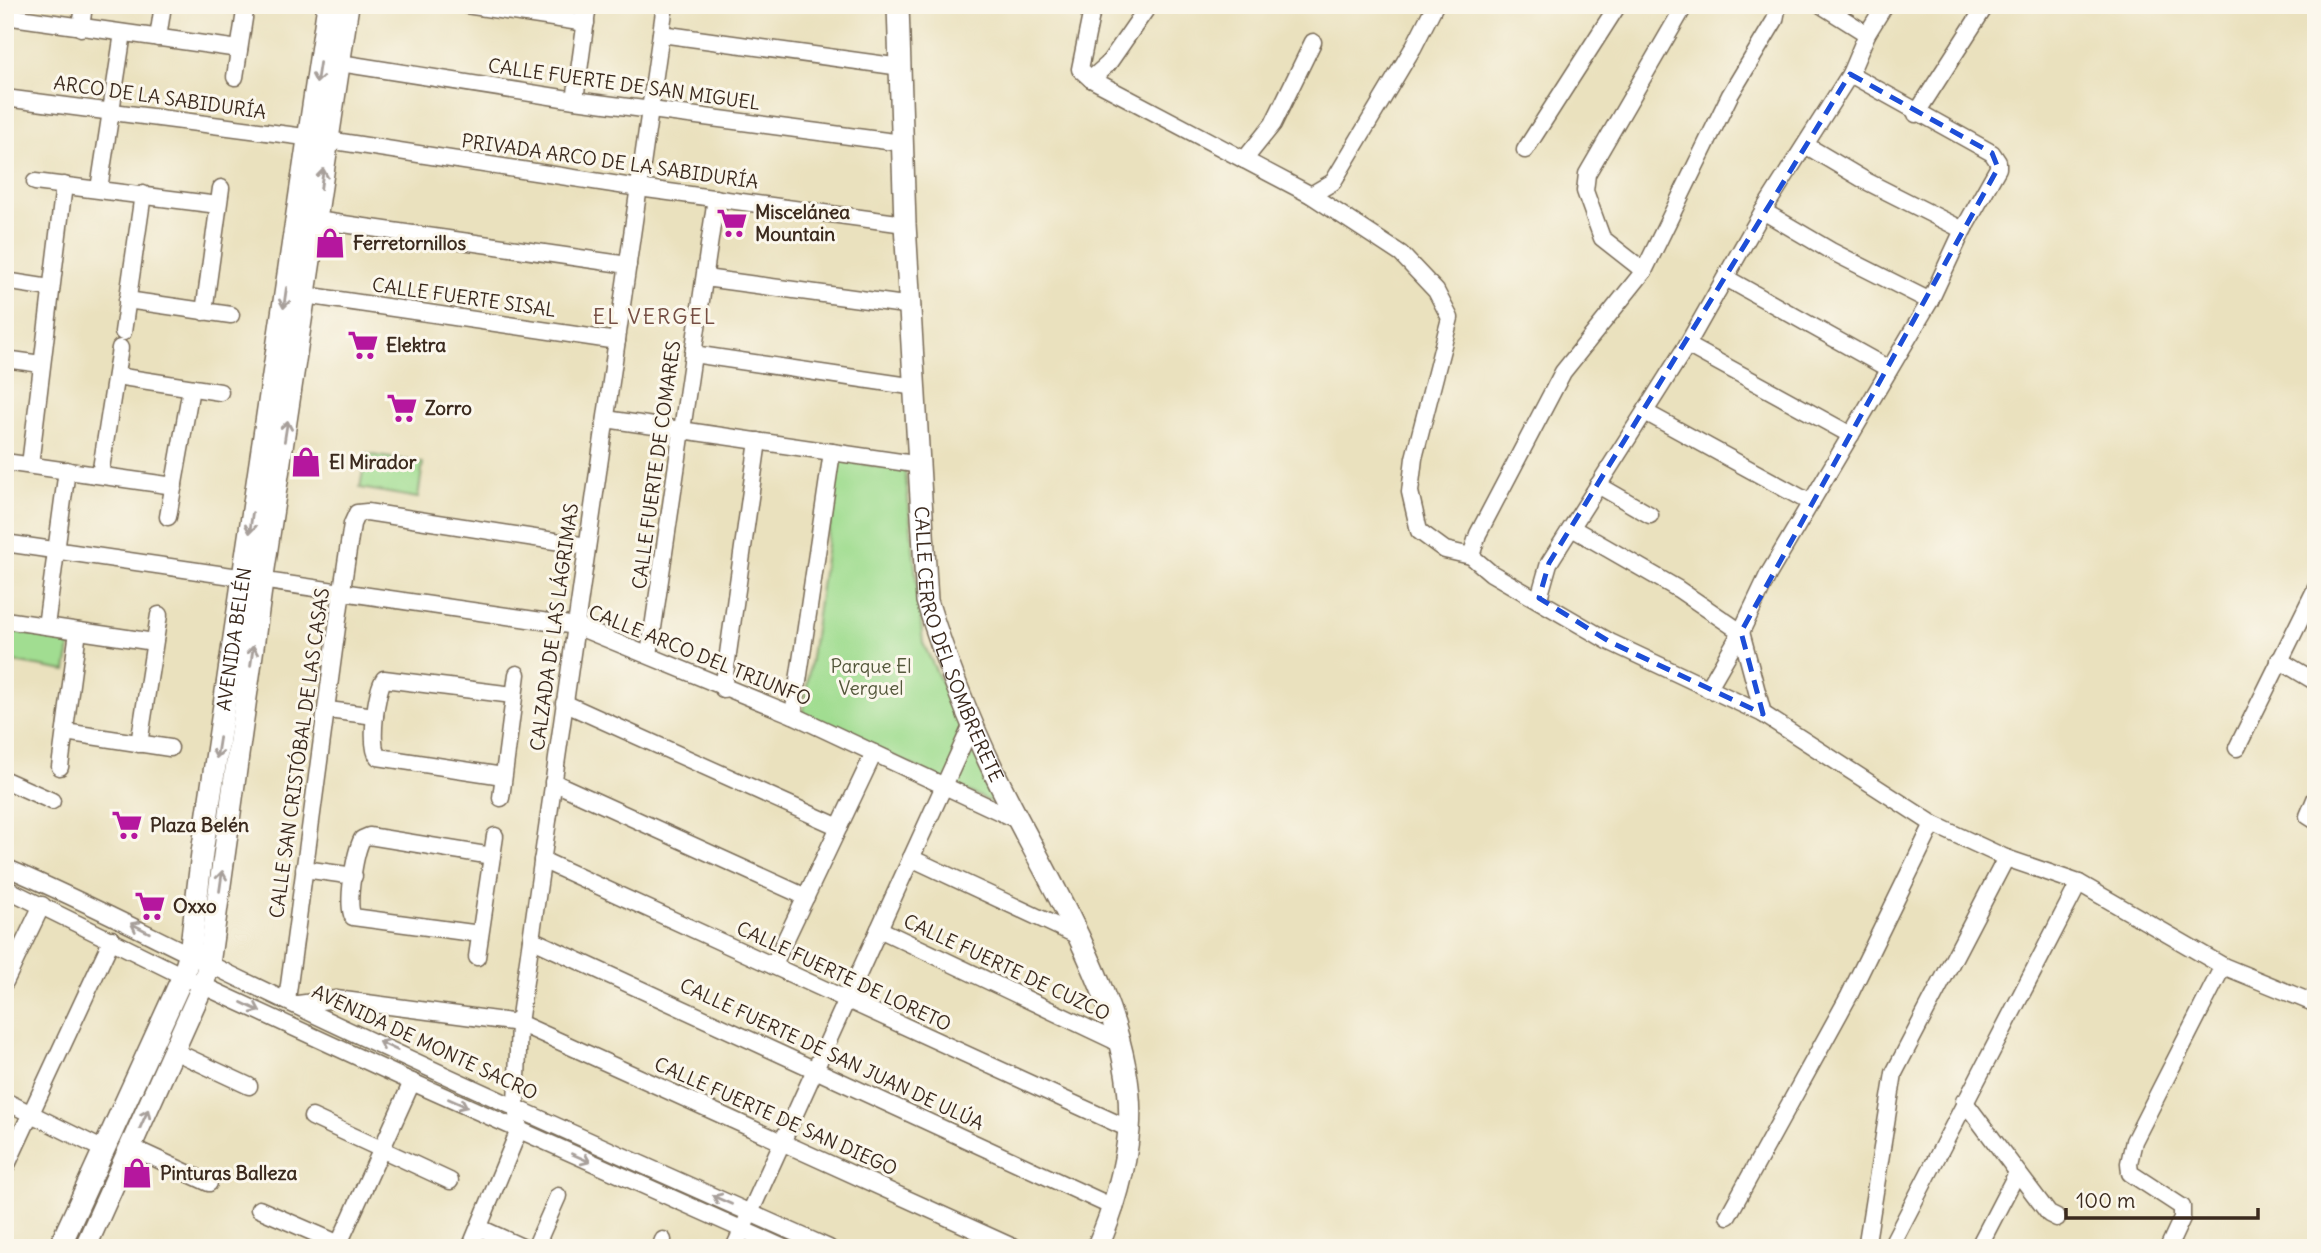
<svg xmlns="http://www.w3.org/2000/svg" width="2321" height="1253" font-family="Delius,sans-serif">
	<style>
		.green { fill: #a1dd91; stroke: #6e8458; stroke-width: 2 }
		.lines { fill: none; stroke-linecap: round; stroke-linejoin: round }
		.street-casing { stroke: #786a56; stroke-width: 19 }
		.secondary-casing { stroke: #786a56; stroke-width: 24 }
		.street { stroke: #fff; stroke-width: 16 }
		.secondary { stroke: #fff; stroke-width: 21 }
		.oneway { stroke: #a79f9a }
		.marked { fill: none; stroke: #1d4ed8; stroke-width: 5; stroke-dasharray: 14 9; stroke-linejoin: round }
		.labels { text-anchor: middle; stroke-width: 6; stroke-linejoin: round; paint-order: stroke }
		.street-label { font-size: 19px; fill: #3b2a1e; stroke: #fbf7ec }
		.poi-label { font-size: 19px; font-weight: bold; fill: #3b2a1e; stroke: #fbf7ec; text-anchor: start }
		.park-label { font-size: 19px; fill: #54573b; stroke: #fbf7ec }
		.neighbourhood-label { font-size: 21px; letter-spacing: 2px; fill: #754e43; stroke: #fbf7ec }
	</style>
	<rect width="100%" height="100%" fill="#fbf7ec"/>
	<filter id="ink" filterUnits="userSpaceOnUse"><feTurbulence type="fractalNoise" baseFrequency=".0143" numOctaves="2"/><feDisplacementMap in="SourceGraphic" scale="14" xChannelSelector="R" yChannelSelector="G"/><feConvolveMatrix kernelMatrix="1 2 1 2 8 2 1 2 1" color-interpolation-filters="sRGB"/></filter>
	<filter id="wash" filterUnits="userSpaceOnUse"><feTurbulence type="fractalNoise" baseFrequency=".00686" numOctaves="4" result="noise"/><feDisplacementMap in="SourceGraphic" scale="28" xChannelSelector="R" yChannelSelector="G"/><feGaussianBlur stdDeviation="1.57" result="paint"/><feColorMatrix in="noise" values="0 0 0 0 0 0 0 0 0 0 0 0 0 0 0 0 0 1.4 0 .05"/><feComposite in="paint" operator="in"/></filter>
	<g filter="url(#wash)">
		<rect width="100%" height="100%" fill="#eae1be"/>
		<!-- green -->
		<g class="green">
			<polygon points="366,454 423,463 418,498 360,488"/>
			<polygon points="839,460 905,470 923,643 999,806 803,714"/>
			<polygon points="12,631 71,641 66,671 7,661"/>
		</g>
	</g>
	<g filter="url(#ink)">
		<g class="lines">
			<!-- street casing -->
			<g class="street-casing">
				<g id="street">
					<polyline points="466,5 586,23"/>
					<polyline points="1093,5 1080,69 1091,79 1311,195 1401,254 1436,291 1450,318 1414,458 1410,492 1419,531 1445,550 1471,556 1491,573 1610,642 1763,714 1933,824 2006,858 2079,883 2223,966 2316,1004"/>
					<polyline points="1821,5 1867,34"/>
					<polyline points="5,16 239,49"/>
					<polyline points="81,28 84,5"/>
					<polyline points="661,34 901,67"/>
					<polyline points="158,38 163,5"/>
					<polyline points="340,63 575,100 902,143"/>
					<polyline points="235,77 246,5"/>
					<polyline points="1091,79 1108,64 1149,5"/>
					<polyline points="5,98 328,140 639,188 905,224"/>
					<polyline points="575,100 588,5"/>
					<polyline points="1916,114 1986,5"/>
					<polyline points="1807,146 1866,181 1963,230"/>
					<polyline points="1525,150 1618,5"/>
					<polyline points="1244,160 1273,124 1313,42"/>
					<polyline points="35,182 218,205"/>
					<polyline points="99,189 123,33"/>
					<polyline points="1311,195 1333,182 1413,48 1435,5"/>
					<polyline points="1763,211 1831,251 1930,301"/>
					<polyline points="316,220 628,265"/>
					<polyline points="1644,271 1602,238 1585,191 1587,174 1685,5"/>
					<polyline points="705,278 912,306"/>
					<polyline points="1726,278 1889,369"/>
					<polyline points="5,281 50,288"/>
					<polyline points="305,295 617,341"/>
					<polyline points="127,300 231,315"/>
					<polyline points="204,312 221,188"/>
					<polyline points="123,332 143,194"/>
					<polyline points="1687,345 1851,435"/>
					<polyline points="693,354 916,387"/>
					<polyline points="5,359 41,364"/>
					<polyline points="116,376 220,392"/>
					<polyline points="1645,412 1811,503"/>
					<polyline points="606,419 921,465"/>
					<polyline points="5,462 174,486"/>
					<polyline points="30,465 64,185"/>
					<polyline points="100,475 120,348"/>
					<polyline points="1598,485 1650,515"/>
					<polyline points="168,517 191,388"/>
					<polyline points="1572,528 1678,589 1741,632 1763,714"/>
					<polyline points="5,543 576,626 793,715 1019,821"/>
					<polyline points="1471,556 1478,534 1563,372 1644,271 1730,95 1775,20 1778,5"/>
					<polyline points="1539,598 1549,563 1687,345 1763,211 1850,74 1867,34 1885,5"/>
					<polyline points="5,620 154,642"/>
					<polyline points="46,626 67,470"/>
					<polyline points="649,655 716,198"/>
					<polyline points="2279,660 2316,682"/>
					<polyline points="723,689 758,441"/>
					<polyline points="1708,689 1741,632 1768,575 1930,301 1963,230 1998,168 1998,162 1992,153 1850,74"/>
					<polyline points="564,703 839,827"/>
					<polyline points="328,710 375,716"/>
					<polyline points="793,715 832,452"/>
					<polyline points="65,732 170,748"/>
					<polyline points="139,744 159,615"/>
					<polyline points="2237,748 2316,588"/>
					<polyline points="60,767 78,631"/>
					<path d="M503,776L378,757C369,746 376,691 384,679L513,695"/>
					<polyline points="5,780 52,801"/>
					<polyline points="553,782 806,897"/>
					<polyline points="2316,797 2308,816 2316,821"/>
					<polyline points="501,798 517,674"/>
					<polyline points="911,858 1076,935"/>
					<polyline points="542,860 1129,1129"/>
					<path d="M5,867C76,897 143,932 211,965C415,1064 622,1156 829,1248"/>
					<polyline points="304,869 354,876"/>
					<polyline points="5,888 195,982 412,1082 784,1248"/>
					<polyline points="879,929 1117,1042"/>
					<path d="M480,934L353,917C346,903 355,853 362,839L369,836L492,856"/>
					<polyline points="531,939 1115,1208"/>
					<polyline points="477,957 495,836"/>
					<polyline points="773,966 874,753"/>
					<polyline points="5,982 42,905"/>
					<polyline points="287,1000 342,590 352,524 357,513 367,512 587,546"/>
					<polyline points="298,1004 336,999 519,1023 1015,1248"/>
					<polyline points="174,1051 249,1086"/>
					<polyline points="5,1101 104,1150"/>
					<polyline points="1964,1101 2049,1214 2057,1218"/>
					<polyline points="312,1117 450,1181"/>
					<polyline points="131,1147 209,1183"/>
					<polyline points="5,1169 112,939"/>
					<polyline points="259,1209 349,1248"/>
					<polyline points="1728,1216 1849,996 1933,824"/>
					<polyline points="480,1228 524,1248"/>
					<polyline points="337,1248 412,1082"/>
					<polyline points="470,1248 519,1130 516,1106 519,1023 665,5"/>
					<polyline points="535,1248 558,1196"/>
					<polyline points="660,1248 663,1240"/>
					<polyline points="734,1248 973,722"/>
					<polyline points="1866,1248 1894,1073 2006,858"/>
					<polyline points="1890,1248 2079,883"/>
					<polyline points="1978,1248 2017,1173"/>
					<polyline points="2168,1248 2182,1218 2182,1207 2130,1173 2129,1163 2134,1141 2223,966"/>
				</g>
			</g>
			<!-- secondary casing -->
			<g class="secondary-casing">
				<g id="secondary">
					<path id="s1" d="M898,5L905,224L927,601C945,658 967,716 993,770C1041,872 1139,1015 1129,1130C1125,1171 1114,1210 1097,1248"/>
					<path id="s2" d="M59,1248L183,976L190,954L202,853L328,5"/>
					<polyline points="85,1248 203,985 209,964 262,582 348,5"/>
				</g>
			</g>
			<!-- street -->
			<use href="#street" class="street"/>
			<!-- secondary -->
			<use href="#secondary" class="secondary"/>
		</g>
		<!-- one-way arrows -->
		<defs><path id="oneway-shaft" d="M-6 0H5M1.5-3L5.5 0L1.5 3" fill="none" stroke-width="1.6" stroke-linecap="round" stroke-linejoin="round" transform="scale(1.75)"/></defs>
		<g class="oneway">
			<use href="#oneway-shaft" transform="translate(318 73) rotate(99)"/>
			<use href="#oneway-shaft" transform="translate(322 179) rotate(-82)"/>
			<use href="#oneway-shaft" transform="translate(285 298) rotate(98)"/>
			<use href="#oneway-shaft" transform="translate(286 431) rotate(-81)"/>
			<use href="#oneway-shaft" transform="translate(251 523) rotate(98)"/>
			<use href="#oneway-shaft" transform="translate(252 656) rotate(-82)"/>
			<use href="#oneway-shaft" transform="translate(218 748) rotate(99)"/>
			<use href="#oneway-shaft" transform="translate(221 881) rotate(-82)"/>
			<use href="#oneway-shaft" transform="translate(140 928) rotate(-153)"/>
			<use href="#oneway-shaft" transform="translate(251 1007) rotate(25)"/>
			<use href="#oneway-shaft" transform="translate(388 1046) rotate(-155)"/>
			<use href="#oneway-shaft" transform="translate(458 1103) rotate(24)"/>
			<use href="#oneway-shaft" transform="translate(144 1119) rotate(-66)"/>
			<use href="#oneway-shaft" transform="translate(581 1158) rotate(24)"/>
			<use href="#oneway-shaft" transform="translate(722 1200) rotate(-156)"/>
		</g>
	</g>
	<!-- marked area -->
	<path class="marked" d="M1850,74L1992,153L1998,168L1741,632L1763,714L1610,642L1539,598L1549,563Z"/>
	<!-- icons -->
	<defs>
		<g id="supermarket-bare" transform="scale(2.415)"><path d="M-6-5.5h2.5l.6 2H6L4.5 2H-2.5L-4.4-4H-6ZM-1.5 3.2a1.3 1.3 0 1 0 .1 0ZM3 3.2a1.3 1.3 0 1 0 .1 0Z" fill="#b5179e" stroke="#fbf7ec" stroke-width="2.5" paint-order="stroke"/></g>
		<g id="shop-bare" transform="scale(2.415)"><path d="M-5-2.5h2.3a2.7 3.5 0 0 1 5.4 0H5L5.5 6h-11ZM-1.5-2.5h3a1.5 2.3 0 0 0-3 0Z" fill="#b5179e" stroke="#fbf7ec" stroke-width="2.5" paint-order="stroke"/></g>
	</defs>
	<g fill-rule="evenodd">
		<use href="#supermarket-bare" x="732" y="223"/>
		<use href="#shop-bare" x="330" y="243"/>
		<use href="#supermarket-bare" x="363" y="345"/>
		<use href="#supermarket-bare" x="402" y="408"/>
		<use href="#shop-bare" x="306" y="462"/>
		<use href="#supermarket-bare" x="127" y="825"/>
		<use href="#supermarket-bare" x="150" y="906"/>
		<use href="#shop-bare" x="137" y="1173"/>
	</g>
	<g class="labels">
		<!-- street labels -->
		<g class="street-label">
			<text transform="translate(624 84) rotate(8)" y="7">CALLE FUERTE DE SAN MIGUEL</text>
			<text transform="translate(160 97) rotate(8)" y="7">ARCO DE LA SABIDURÍA</text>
			<text transform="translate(610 161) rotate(8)" y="7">PRIVADA ARCO DE LA SABIDURÍA</text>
			<text transform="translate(464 297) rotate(8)" y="7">CALLE FUERTE SISAL</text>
			<text transform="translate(656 465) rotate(-82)" y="7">CALLE FUERTE DE COMARES</text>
			<text transform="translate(554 627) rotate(-82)" y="7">CALZADA DE LAS LÁGRIMAS</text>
			<text dy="7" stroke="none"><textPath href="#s2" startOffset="640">AVENIDA BELÉN</textPath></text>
			<text dy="7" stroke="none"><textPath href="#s1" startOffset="646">CALLE CERRO DEL SOMBRERETE</textPath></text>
			<text transform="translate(700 655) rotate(22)" y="7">CALLE ARCO DEL TRIUNFO</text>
			<text transform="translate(299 753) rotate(-82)" y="7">CALLE SAN CRISTÓBAL DE LAS CASAS</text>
			<text transform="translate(1007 967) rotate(25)" y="7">CALLE FUERTE DE CUZCO</text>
			<text transform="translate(844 976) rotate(25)" y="7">CALLE FUERTE DE LORETO</text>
			<text transform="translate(425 1042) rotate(25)" y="7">AVENIDA DE MONTE SACRO</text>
			<text transform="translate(832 1054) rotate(25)" y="7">CALLE FUERTE DE SAN JUAN DE ULÚA</text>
			<text transform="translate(776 1116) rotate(24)" y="7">CALLE FUERTE DE SAN DIEGO</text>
		</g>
		<!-- poi labels -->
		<g class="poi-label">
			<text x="755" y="219">Miscelánea<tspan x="755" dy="22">Mountain</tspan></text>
			<text x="353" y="250">Ferretornillos</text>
			<text x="386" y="352">Elektra</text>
			<text x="425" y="415">Zorro</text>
			<text x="329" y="469">El Mirador</text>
			<text x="150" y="832">Plaza Belén</text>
			<text x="173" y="913">Oxxo</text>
			<text x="160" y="1180">Pinturas Balleza</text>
		</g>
		<!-- park labels -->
		<g class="park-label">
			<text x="871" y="673">Parque El<tspan x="871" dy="22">Verguel</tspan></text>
		</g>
		<!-- neighbourhood labels -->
		<g class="neighbourhood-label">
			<text x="655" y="324">EL VERGEL</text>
		</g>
	</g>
	<!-- margin -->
	<rect width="2321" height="1253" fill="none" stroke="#fbf7ec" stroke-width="28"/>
	<!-- scale -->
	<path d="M2066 1208v10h192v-10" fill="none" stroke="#3b2a1e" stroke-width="3.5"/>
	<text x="2076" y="1208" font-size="21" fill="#3b2a1e" stroke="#fbf7ec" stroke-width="5" paint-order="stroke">100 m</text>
</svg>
